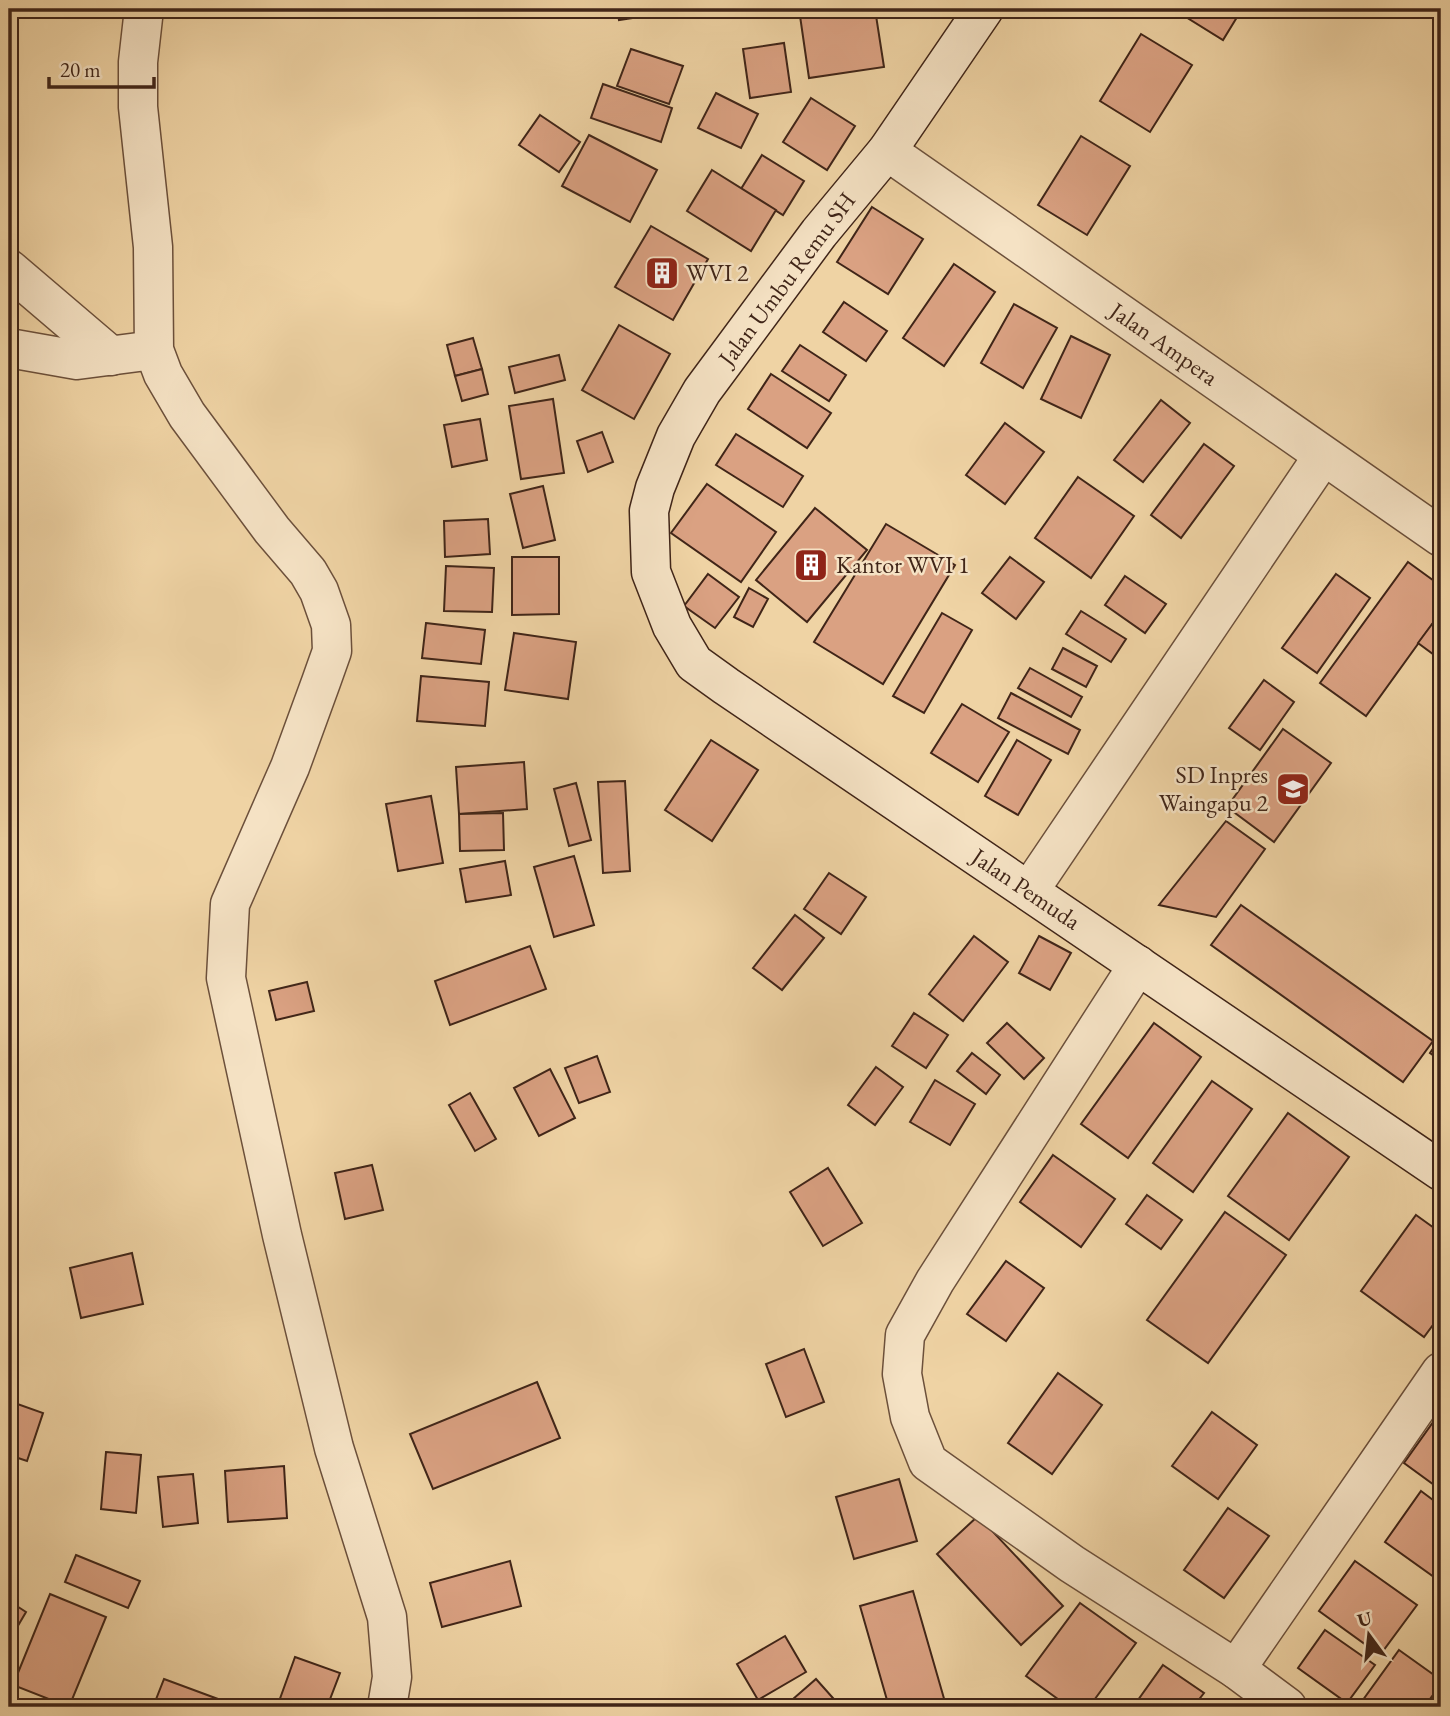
<svg xmlns="http://www.w3.org/2000/svg" width="1450" height="1716" font-family="'EB Garamond',serif">
	<style>
		.building { fill: #daa182; stroke: #402518; stroke-width: 2 }
		.lines { fill: none; stroke-linecap: round; stroke-linejoin: round }
		.street-casing { stroke: #6c503b; stroke-width: 41 }
		.secondary-casing { stroke: #402518; stroke-width: 41 }
		.street { stroke: #f5e2c4; stroke-width: 38 }
		.secondary { stroke: #f5e2c4; stroke-width: 38 }
		.labels { text-anchor: middle; stroke-width: 5; stroke-linejoin: round; paint-order: stroke }
		.poi-label { font-size: 24px; fill: #402518; stroke: #f5e2c4; text-anchor: start }
		.street-label { font-size: 24px; fill: #402518; stroke: #f5e2c4 }
	</style>
	<rect width="100%" height="100%" fill="#efd3a4"/>
	<filter id="stains"><feTurbulence type="fractalNoise" baseFrequency=".00286" numOctaves="4"/><feColorMatrix values="0 0 0 0 .2 0 0 0 0 .09 0 0 0 0 .02 0 0 0 .5 -.17"/></filter>
	<radialGradient id="worn" r=".72"><stop offset=".6" stop-color="#630" stop-opacity="0"/><stop offset="1" stop-color="#630" stop-opacity=".3"/></radialGradient>
	<!-- building -->
	<g class="building">
		<polygon points="617,9 683,9 684,10 619,20"/>
		<polygon points="799,9 875,9 884,67 809,78"/>
		<polygon points="1173,9 1242,9 1223,40"/>
		<polygon points="1141,34 1192,65 1150,132 1100,101"/>
		<polygon points="784,43 791,92 750,98 743,49"/>
		<polygon points="631,49 683,66 669,104 617,86"/>
		<polygon points="603,84 672,108 661,142 591,118"/>
		<polygon points="716,93 758,114 741,148 698,128"/>
		<polygon points="811,98 855,126 827,170 783,142"/>
		<polygon points="540,115 580,142 559,172 519,145"/>
		<polygon points="589,135 657,170 630,222 562,186"/>
		<polygon points="1081,136 1130,166 1087,235 1038,205"/>
		<polygon points="762,155 804,181 783,215 741,189"/>
		<polygon points="712,170 776,210 751,251 687,211"/>
		<polygon points="872,207 923,239 888,294 837,262"/>
		<polygon points="651,226 708,259 673,320 615,287"/>
		<polygon points="954,264 995,292 944,366 903,338"/>
		<polygon points="844,302 887,331 866,361 823,332"/>
		<polygon points="1014,304 1057,328 1023,388 981,363"/>
		<polygon points="619,325 670,354 634,419 582,390"/>
		<polygon points="1071,336 1110,355 1081,418 1041,399"/>
		<polygon points="473,338 482,369 455,376 447,345"/>
		<polygon points="800,345 846,375 829,401 782,371"/>
		<polygon points="559,355 565,380 515,393 509,367"/>
		<polygon points="482,369 488,394 462,401 455,376"/>
		<polygon points="771,374 831,413 807,448 748,409"/>
		<polygon points="553,399 564,473 521,479 509,406"/>
		<polygon points="1161,400 1190,423 1143,482 1114,460"/>
		<polygon points="480,419 487,460 452,467 444,425"/>
		<polygon points="1005,423 1044,452 1005,504 966,475"/>
		<polygon points="602,432 613,462 588,472 577,441"/>
		<polygon points="736,434 803,476 783,507 716,465"/>
		<polygon points="1204,444 1234,466 1181,538 1151,515"/>
		<polygon points="1078,477 1134,516 1091,578 1035,538"/>
		<polygon points="707,484 776,532 741,582 671,533"/>
		<polygon points="543,486 555,540 523,548 510,494"/>
		<polygon points="815,508 867,550 807,622 756,580"/>
		<polygon points="488,519 490,554 445,557 444,521"/>
		<polygon points="886,524 955,565 883,684 814,642"/>
		<polygon points="512,557 559,557 559,614 512,615"/>
		<polygon points="1010,557 1044,582 1016,619 982,593"/>
		<polygon points="1408,562 1441,586 1441,612 1366,716 1320,683"/>
		<polygon points="446,566 494,568 492,612 444,611"/>
		<polygon points="708,574 739,597 715,628 684,606"/>
		<polygon points="1336,574 1370,598 1317,673 1282,648"/>
		<polygon points="1125,576 1166,604 1145,633 1105,605"/>
		<polygon points="749,588 768,599 753,627 734,617"/>
		<polygon points="1081,611 1126,639 1111,662 1066,634"/>
		<polygon points="1441,612 1441,660 1418,643"/>
		<polygon points="942,613 972,630 924,713 893,696"/>
		<polygon points="426,623 485,630 481,664 422,658"/>
		<polygon points="514,633 576,642 568,699 505,690"/>
		<polygon points="1063,648 1097,666 1086,687 1052,669"/>
		<polygon points="1030,668 1082,697 1071,717 1018,688"/>
		<polygon points="421,676 489,682 485,726 417,721"/>
		<polygon points="1264,680 1294,702 1260,750 1229,728"/>
		<polygon points="1011,693 1080,730 1068,754 998,718"/>
		<polygon points="962,704 1009,732 978,782 931,753"/>
		<polygon points="1283,729 1331,763 1274,842 1227,807"/>
		<polygon points="711,740 758,770 712,841 665,810"/>
		<polygon points="1017,740 1051,760 1018,815 985,796"/>
		<polygon points="524,762 527,809 459,814 456,767"/>
		<polygon points="625,781 630,871 603,873 598,782"/>
		<polygon points="576,783 591,840 569,846 554,789"/>
		<polygon points="431,796 443,863 398,871 386,804"/>
		<polygon points="503,813 504,850 460,851 459,814"/>
		<polygon points="1226,821 1265,849 1216,917 1159,905"/>
		<polygon points="574,856 594,925 554,937 534,867"/>
		<polygon points="505,861 511,895 466,902 460,869"/>
		<polygon points="829,873 866,897 841,934 804,909"/>
		<polygon points="1241,905 1433,1041 1403,1082 1211,945"/>
		<polygon points="795,915 824,938 782,990 753,968"/>
		<polygon points="974,936 1008,962 963,1021 929,994"/>
		<polygon points="1039,936 1071,953 1050,990 1019,973"/>
		<polygon points="530,946 546,989 450,1025 435,981"/>
		<polygon points="307,982 314,1011 276,1020 269,991"/>
		<polygon points="914,1013 948,1035 926,1068 892,1046"/>
		<polygon points="1007,1023 1044,1058 1024,1079 987,1043"/>
		<polygon points="1154,1023 1201,1057 1128,1158 1081,1124"/>
		<polygon points="1441,1037 1441,1061 1430,1053"/>
		<polygon points="972,1053 1000,1075 986,1094 957,1071"/>
		<polygon points="597,1056 610,1092 579,1103 565,1068"/>
		<polygon points="876,1067 903,1087 875,1125 848,1105"/>
		<polygon points="550,1069 575,1118 539,1136 514,1088"/>
		<polygon points="935,1080 975,1104 950,1145 910,1122"/>
		<polygon points="1212,1081 1252,1109 1193,1192 1153,1163"/>
		<polygon points="470,1093 496,1139 475,1151 449,1105"/>
		<polygon points="1288,1113 1349,1157 1289,1240 1228,1196"/>
		<polygon points="1053,1155 1115,1199 1081,1247 1020,1202"/>
		<polygon points="372,1165 383,1210 345,1219 335,1173"/>
		<polygon points="828,1168 862,1223 823,1246 790,1192"/>
		<polygon points="1147,1195 1182,1220 1161,1249 1126,1224"/>
		<polygon points="1225,1212 1286,1255 1208,1363 1147,1320"/>
		<polygon points="1416,1215 1441,1233 1441,1314 1424,1337 1361,1291"/>
		<polygon points="132,1253 143,1304 81,1318 70,1268"/>
		<polygon points="1006,1261 1044,1288 1006,1341 967,1314"/>
		<polygon points="804,1349 824,1402 786,1417 766,1364"/>
		<polygon points="1058,1373 1102,1405 1052,1474 1008,1443"/>
		<polygon points="537,1382 560,1438 433,1489 410,1434"/>
		<polygon points="9,1401 43,1413 27,1461 9,1455"/>
		<polygon points="1441,1411 1441,1490 1404,1463"/>
		<polygon points="1212,1412 1257,1445 1218,1499 1172,1466"/>
		<polygon points="106,1452 141,1455 136,1513 101,1509"/>
		<polygon points="284,1466 287,1518 228,1522 225,1471"/>
		<polygon points="193,1474 198,1523 163,1527 158,1477"/>
		<polygon points="899,1479 917,1541 854,1559 836,1497"/>
		<polygon points="1421,1491 1441,1506 1441,1582 1385,1542"/>
		<polygon points="1228,1508 1269,1536 1224,1598 1184,1570"/>
		<polygon points="978,1516 1063,1606 1021,1645 937,1554"/>
		<polygon points="76,1555 140,1581 128,1608 65,1582"/>
		<polygon points="510,1561 521,1606 442,1627 430,1583"/>
		<polygon points="1355,1561 1417,1605 1380,1655 1319,1611"/>
		<polygon points="913,1591 945,1702 926,1707 889,1707 860,1606"/>
		<polygon points="50,1594 106,1617 69,1707 13,1685"/>
		<polygon points="9,1601 26,1612 9,1641"/>
		<polygon points="1080,1603 1136,1643 1089,1707 1069,1707 1026,1676"/>
		<polygon points="1441,1629 1441,1643 1434,1639"/>
		<polygon points="1325,1630 1375,1665 1347,1703 1298,1668"/>
		<polygon points="785,1636 806,1672 758,1700 737,1664"/>
		<polygon points="1399,1650 1441,1680 1441,1684 1424,1707 1364,1707 1360,1704"/>
		<polygon points="295,1657 340,1673 327,1707 277,1707"/>
		<polygon points="1163,1665 1204,1693 1193,1707 1133,1707"/>
		<polygon points="164,1679 237,1706 237,1707 153,1707"/>
		<polygon points="816,1679 841,1707 786,1707 785,1706"/>
	</g>
	<g class="lines">
		<!-- street casing -->
		<g class="street-casing">
			<g id="street">
				<polyline points="144,9 138,62 138,107 153,247 154,350 163,374 187,415 272,530 308,572 319,591 331,625 332,651 321,682 290,767 230,904 226,978 282,1235 334,1448 387,1617 392,1677 387,1707"/>
				<polyline points="887,151 1441,537"/>
				<polyline points="9,269 111,356"/>
				<polyline points="9,348 77,360 154,350"/>
				<polyline points="1029,891 1323,456"/>
				<polyline points="1138,965 935,1281 905,1335 902,1374 910,1417 928,1462 1072,1564 1236,1669 1287,1707"/>
				<polyline points="1236,1669 1441,1372"/>
			</g>
		</g>
		<!-- secondary casing -->
		<g class="secondary-casing">
			<polyline id="secondary" points="984,9 887,151 819,233 702,391 676,436 655,488 649,511 651,572 672,626 694,663 726,686 1441,1171"/>
		</g>
		<!-- street -->
		<use href="#street" class="street"/>
		<!-- secondary -->
		<use href="#secondary" class="secondary"/>
	</g>
	<!-- icons -->
	<defs>
		<g id="building-square" transform="scale(1.75)"><rect x="-9" y="-9" width="18" height="18" rx="4" fill="#8f2418" stroke="#f5e2c4"/><path d="M-4-6H4V6H1V3H-1V6H-4ZM-2.5-4.3h1.7v1.8h-1.7ZM.8-4.3h1.7v1.8H.8ZM-2.5-1h1.7V.8h-1.7ZM.8-1h1.7V.8H.8Z" fill="#fff"/></g>
		<g id="school-square" transform="scale(1.75)"><rect x="-9" y="-9" width="18" height="18" rx="4" fill="#8f2418" stroke="#f5e2c4"/><path d="M0-5L7-2L0 1L-7-2ZM-4 1L0 2.5L4 1V4Q0 6-4 4Z" fill="#fff"/></g>
	</defs>
	<g fill-rule="evenodd">
		<use href="#building-square" x="662" y="273"/>
		<use href="#building-square" x="811" y="565"/>
		<use href="#school-square" x="1293" y="789"/>
	</g>
	<g class="labels">
		<!-- poi labels -->
		<g class="poi-label">
			<text x="686" y="281">WVI 2</text>
			<text x="836" y="573">Kantor WVI 1</text>
			<text x="1268" y="783" text-anchor="end">SD Inpres<tspan x="1268" dy="28">Waingapu 2</tspan></text>
		</g>
		<!-- street labels -->
		<g class="street-label">
			<text transform="translate(787 279) rotate(-53)" y="8">Jalan Umbu Remu SH</text>
			<text transform="translate(1164 344) rotate(35)" y="8">Jalan Ampera</text>
			<text transform="translate(1026 889) rotate(34)" y="8">Jalan Pemuda</text>
		</g>
	</g>
	<!-- margin -->
	<rect width="1450" height="1716" fill="none" stroke="#efd3a4" stroke-width="35"/>
	<rect x="10" y="10" width="1429" height="1695" fill="none" stroke="#402518" stroke-width="3.5"/>
	<rect x="18" y="18" width="1415" height="1681" fill="none" stroke="#402518" stroke-width="2"/>
	<!-- north arrow -->
	<g transform="translate(1369 1635) rotate(345)" stroke="#f5e2c4" stroke-width="5" paint-order="stroke">
	<path d="M0-5L12 26L0 18L-12 26Z" fill="#402518"/>
	<text y="-10" font-size="19" font-weight="bold" text-anchor="middle" fill="#402518">U</text>
	</g>
	<!-- scale -->
	<path d="M49 77v10h105v-10" fill="none" stroke="#402518" stroke-width="3.5"/>
	<text x="60" y="77" font-size="21" fill="#402518" stroke="#f5e2c4" stroke-width="5" paint-order="stroke">20 m</text>
	<rect width="100%" height="100%" filter="url(#stains)"/>
	<rect width="100%" height="100%" fill="url(#worn)"/>
</svg>
